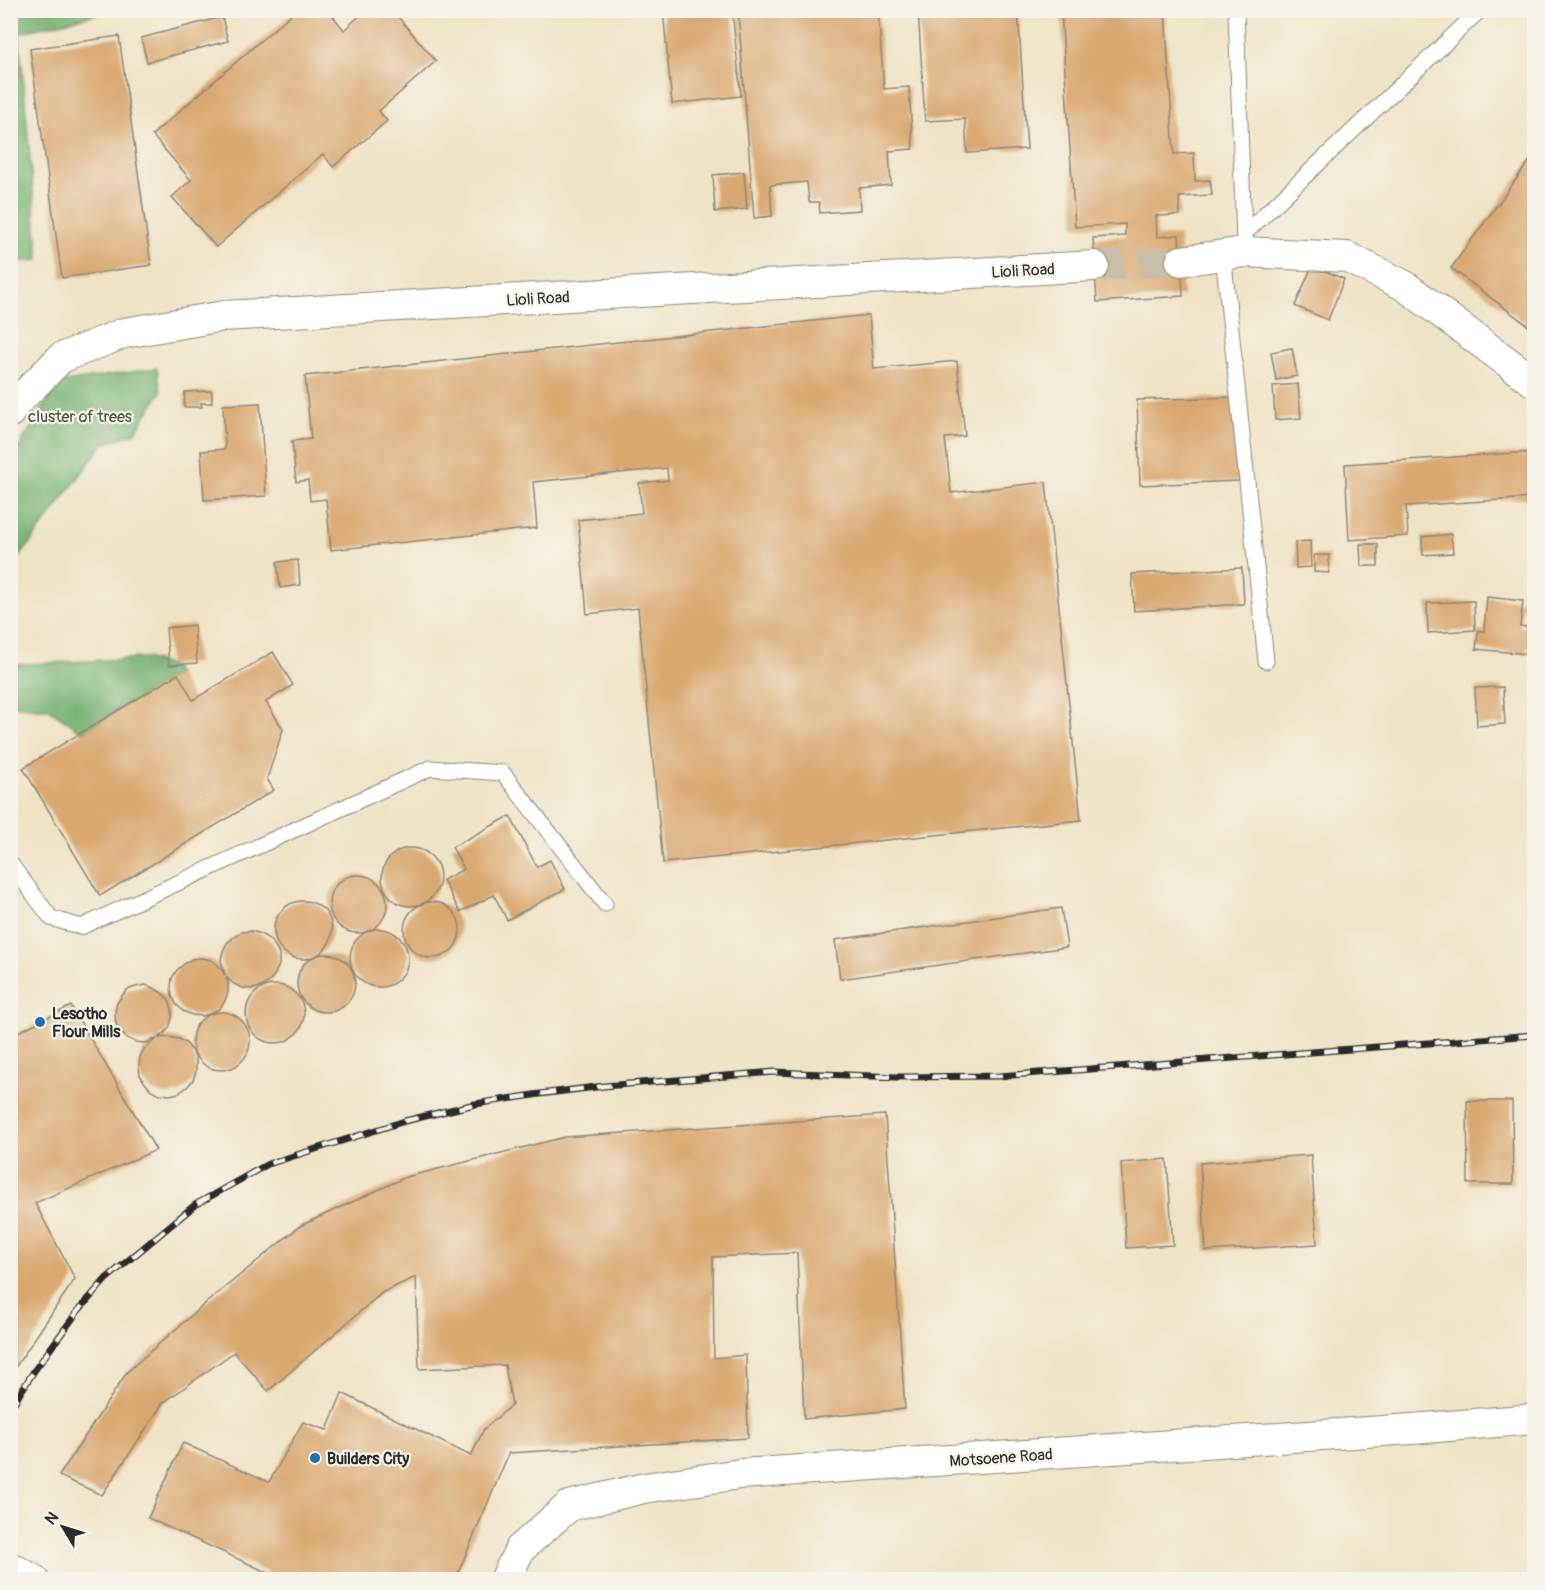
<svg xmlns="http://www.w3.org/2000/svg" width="1545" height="1590" font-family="Pangolin,sans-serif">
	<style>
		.forest { fill: #76b273; stroke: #506e4f; stroke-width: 1.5 }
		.building { fill: #d9a871 }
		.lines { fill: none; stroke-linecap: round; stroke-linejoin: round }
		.street-tunnel { stroke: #c8bea7; stroke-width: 30; stroke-dasharray: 30 15; stroke-linecap: butt }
		.lane-casing { stroke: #8d8778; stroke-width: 17 }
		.street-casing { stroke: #8d8778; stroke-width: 32 }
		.lane { stroke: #fff; stroke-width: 15 }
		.street { stroke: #fff; stroke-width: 30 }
		.rail-casing { stroke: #2b2b2b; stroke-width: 7 }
		.rail { stroke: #f7f3e8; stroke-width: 4.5; stroke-dasharray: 14; stroke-linecap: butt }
		.poi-dot { fill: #1f6fb2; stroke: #f7f3e8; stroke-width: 2 }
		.labels { text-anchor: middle; stroke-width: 4.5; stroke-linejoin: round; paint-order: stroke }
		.street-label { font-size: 16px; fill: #2b2b2b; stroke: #f7f3e8 }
		.park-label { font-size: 16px; fill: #455442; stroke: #f7f3e8 }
		.poi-label { font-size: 16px; font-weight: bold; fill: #2b2b2b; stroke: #f7f3e8; text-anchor: start }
	</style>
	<rect width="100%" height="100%" fill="#f7f3e8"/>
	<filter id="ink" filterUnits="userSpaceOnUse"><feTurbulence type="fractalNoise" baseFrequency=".0167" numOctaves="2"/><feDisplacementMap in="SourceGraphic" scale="12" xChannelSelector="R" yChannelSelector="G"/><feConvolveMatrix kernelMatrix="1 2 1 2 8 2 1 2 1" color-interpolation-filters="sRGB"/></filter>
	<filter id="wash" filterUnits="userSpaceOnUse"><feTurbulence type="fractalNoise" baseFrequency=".008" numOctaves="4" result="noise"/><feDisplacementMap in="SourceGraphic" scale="24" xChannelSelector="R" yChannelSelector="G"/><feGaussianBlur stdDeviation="1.35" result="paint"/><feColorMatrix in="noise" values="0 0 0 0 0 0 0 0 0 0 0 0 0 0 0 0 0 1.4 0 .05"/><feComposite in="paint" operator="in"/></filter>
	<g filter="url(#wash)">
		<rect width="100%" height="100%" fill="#efe3c6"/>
		<!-- forest -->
		<g class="forest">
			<polygon points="10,11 108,11 19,33 39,260 11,262"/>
			<polygon points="157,368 161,392 135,433 103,444 11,569 11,460 58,383"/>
			<polygon points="145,658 169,665 178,674 82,732 49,709 11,705 11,665"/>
		</g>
		<g id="blocks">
			<!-- building -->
			<g class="building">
				<polygon points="296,10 328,10 344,30 366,10 392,10 436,61 379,111 387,121 333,167 323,154 216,247 172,197 191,180 152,135"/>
				<polygon points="663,10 732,10 741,96 672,104"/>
				<polygon points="738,10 878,10 884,89 909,87 913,149 889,151 891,185 859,188 860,210 820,213 819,202 809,202 807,182 770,185 772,216 754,218"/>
				<polygon points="918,10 1018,10 1027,149 967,153 965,119 925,121"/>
				<polygon points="1061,10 1165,10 1174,154 1194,153 1195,181 1210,180 1212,195 1179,197 1180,215 1156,216 1157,237 1179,235 1183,296 1097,302 1093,238 1125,236 1125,224 1075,227"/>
				<polygon points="222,17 228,41 147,62 141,38"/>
				<polygon points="119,36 151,265 62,278 30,49"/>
				<polygon points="1534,155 1534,330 1451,268"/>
				<polygon points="744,172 747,209 715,212 713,175"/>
				<polygon points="1312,266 1344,279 1328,320 1295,306"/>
				<polygon points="869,315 874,369 957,361 965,436 945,438 951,493 1046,482 1081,820 663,863 638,608 587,614 578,520 642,513 639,483 668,480 667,468 533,482 537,528 331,550 326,499 310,501 308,480 296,482 292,441 311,439 305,376"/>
				<polygon points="1292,348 1297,376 1276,380 1271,352"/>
				<polygon points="1298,384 1301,418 1275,420 1273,386"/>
				<polygon points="212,391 212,403 201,403 202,407 184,407 185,392"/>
				<polygon points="1236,397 1239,481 1140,485 1137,400"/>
				<polygon points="260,403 266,496 204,500 201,451 225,449 223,405"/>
				<polygon points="1534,452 1534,498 1406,506 1408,536 1349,540 1345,464"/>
				<polygon points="1451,534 1453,553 1423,555 1422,537"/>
				<polygon points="1310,541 1311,567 1296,568 1295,542"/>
				<polygon points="1360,544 1378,544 1378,566 1361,566"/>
				<polygon points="1314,555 1329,555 1329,573 1314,572"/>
				<polygon points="298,560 300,585 280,588 277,562"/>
				<polygon points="1242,568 1244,604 1134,611 1132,574"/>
				<polygon points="1487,597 1523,601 1520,626 1534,628 1533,645 1528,645 1527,654 1476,649 1478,631 1484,631"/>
				<polygon points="1474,601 1475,630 1428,633 1427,603"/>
				<polygon points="194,625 197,663 169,665 166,628"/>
				<polygon points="273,652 293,685 266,702 283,729 267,779 274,790 100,896 23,768 178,674 193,700"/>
				<polygon points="1503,687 1505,724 1477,726 1475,688"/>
				<polygon points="510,816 537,867 550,860 565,889 507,920 494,895 460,912 443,880 464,869 452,847"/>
				<circle cx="411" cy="877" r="29"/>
				<circle cx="358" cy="904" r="29"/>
				<circle cx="303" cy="930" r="29"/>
				<circle cx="432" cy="930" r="28"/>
				<polygon points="1061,908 1067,947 840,979 835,940"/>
				<circle cx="379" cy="958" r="29"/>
				<polygon points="252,931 261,934 269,939 275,946 279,955 279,965 275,974 270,981 262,987 252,989 243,988 234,984 226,977 228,982 228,992 225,1001 219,1009 210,1014 202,1016 192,1015 183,1011 177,1005 172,996 171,987 172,978 177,970 184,964 192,959 201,958 211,960 219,966 225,975 221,960 223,951 227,943 234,937 242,932"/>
				<circle cx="326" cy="983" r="29"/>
				<polygon points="145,985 154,988 162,993 169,1000 172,1009 172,1018 169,1028 163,1035 158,1038 169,1037 179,1039 187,1044 193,1052 196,1061 196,1071 193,1080 187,1087 179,1093 170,1095 160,1094 151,1090 145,1083 140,1075 139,1066 140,1057 144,1049 157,1039 145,1043 135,1042 127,1038 120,1032 116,1023 115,1014 116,1005 121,997 127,990 136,987"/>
				<circle cx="275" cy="1014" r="29"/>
				<polygon points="71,1006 156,1150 35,1203 75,1279 10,1375 10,1036"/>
				<circle cx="221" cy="1041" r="29"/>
				<polygon points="1467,1101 1512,1101 1513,1184 1468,1184"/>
				<polygon points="885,1115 905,1409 804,1419 797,1253 713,1257 714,1358 746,1355 748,1438 509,1453 455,1580 284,1580 148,1518 183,1443 269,1482 303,1422 327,1430 342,1393 471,1456 484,1429 512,1405 505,1365 419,1369 416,1277 383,1292 268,1391 234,1352 163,1403 102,1495 59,1476 127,1372 201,1307 300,1226 406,1177 565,1137"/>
				<polygon points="1311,1155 1317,1244 1206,1251 1200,1163"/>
				<polygon points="1167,1159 1173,1245 1126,1248 1121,1163"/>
			</g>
		</g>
	</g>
	<g filter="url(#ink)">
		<use href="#blocks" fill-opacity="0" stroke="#8d8778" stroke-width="1.5"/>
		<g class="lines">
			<!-- street-tunnel -->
			<polyline class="street-tunnel" points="1094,266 1181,261"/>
			<!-- lane casing -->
			<g class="lane-casing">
				<g id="lane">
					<polyline points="1236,10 1244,240"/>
					<polyline points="1244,234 1480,10"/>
					<polyline points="1223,254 1266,661"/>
					<polyline points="10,863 51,918 81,927 430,768 503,773 605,904"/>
				</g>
			</g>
			<!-- street casing -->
			<g class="street-casing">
				<g id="street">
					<polyline points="1181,261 1244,252 1347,257 1405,286 1534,382"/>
					<polyline points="10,412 16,403 61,358 124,333 224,316 1094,266"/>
					<polyline points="10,1567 34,1580"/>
					<polyline points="505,1580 520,1549 569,1506 644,1488 740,1474 1412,1429 1534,1419"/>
				</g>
			</g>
			<!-- lane -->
			<use href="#lane" class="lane"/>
			<!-- street -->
			<use href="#street" class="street"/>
			<!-- rail casing -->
			<g class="rail-casing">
				<polyline id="rail" points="10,1409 34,1371 78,1311 106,1279 195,1205 268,1164 405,1121 475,1104 540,1094 604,1086 774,1072 897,1077 999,1076 1534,1035"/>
			</g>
			<!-- rail -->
			<use href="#rail" class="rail"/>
		</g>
	</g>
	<!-- markers -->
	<g class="poi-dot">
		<circle cx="40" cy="1022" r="6"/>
		<circle cx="315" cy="1458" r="6"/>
	</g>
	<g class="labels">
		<!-- street labels -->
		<g class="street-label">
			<text transform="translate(1023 270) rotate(-3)" y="6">Lioli Road</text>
			<text transform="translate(538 298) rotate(-3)" y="6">Lioli Road</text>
			<text transform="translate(1001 1457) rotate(-4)" y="6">Motsoene Road</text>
		</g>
		<!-- park labels -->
		<g class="park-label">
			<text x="80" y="422">cluster of trees</text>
		</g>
		<!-- poi labels -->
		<g class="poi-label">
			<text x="52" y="1019">Lesotho<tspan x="52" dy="18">Flour Mills</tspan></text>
			<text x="327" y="1464">Builders City</text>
		</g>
	</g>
	<!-- margin -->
	<rect width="1545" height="1590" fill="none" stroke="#f7f3e8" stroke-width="36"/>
	<!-- north arrow -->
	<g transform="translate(63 1527) rotate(308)" stroke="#f7f3e8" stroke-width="4.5" paint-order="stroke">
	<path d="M0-4.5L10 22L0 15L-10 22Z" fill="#2b2b2b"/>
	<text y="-9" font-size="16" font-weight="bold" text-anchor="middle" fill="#2b2b2b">N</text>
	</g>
</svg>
